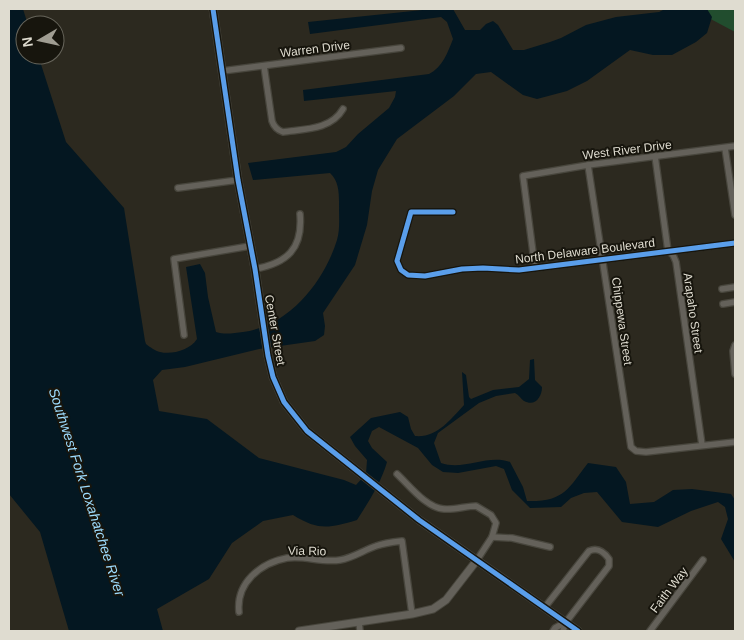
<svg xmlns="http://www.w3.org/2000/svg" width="744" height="640" font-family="Helvetica,sans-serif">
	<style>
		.green { fill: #214d2e }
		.water { fill: #041721 }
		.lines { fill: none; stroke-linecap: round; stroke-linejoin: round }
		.minor-casing { stroke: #48463d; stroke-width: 8 }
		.tertiary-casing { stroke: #48463d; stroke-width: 9 }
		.minor { stroke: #64615a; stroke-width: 5.5 }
		.tertiary { stroke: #64615a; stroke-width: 7 }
		.cycleway-casing { stroke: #17150d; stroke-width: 8 }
		.cycleway { stroke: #5a9eea; stroke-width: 5 }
		.labels { text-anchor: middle; stroke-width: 4; stroke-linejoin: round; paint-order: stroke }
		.street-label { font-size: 12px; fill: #dfdcd0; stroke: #17150d }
		.water-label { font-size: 14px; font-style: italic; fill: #9ddbfd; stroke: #17150d }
	</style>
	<rect width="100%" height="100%" fill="#2c291f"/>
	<!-- green -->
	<polygon class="green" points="703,9 735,9 735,32 705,16"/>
	<!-- water -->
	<path class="water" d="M9,9H23L28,25H25V55H38L66,142L124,208L145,341L146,344C150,347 155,351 160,352C172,355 190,350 197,339L186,267L200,264L205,273L208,297L216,332C225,335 234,333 243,332C289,326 324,282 337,240C340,230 339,219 339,209C339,196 340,182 330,173L253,180L248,163L336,152L346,147L358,134L389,108L395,97L396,91L304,101L303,90L429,74C442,68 448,52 453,39L447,22L441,17L310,34L308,22L432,9H453L465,30H480L486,24L493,21L498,25L513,50H524L550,42L561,38L586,25L616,17L659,12L665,9H707L712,17L707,33L696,42L672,55H653L630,50L587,81L567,91L537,99L523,95L491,72L476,74L454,96L397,139L378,170L372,191L367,225L355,265L323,313L325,326L324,335L315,341L259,349L185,367L162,370L153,380L159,411L207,419L259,458L344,480L356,485L366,474L367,460L355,446L350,437L371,418L400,412L408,417L411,429L415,436C437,438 450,420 464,405L462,372L466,375L469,397L471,399L493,390L519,387L529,379L530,360L534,359L535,380L542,387C542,397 535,407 524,401C521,399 519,395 515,393L496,396L479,403L438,433L434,443L441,463C464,471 487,454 510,462L523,487L527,501C564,502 568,489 588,463L616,467L626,482L630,504L654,502L673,490L692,489L731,494L735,500V562L721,539L728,519L725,507L718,502L691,511L658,527L622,522L597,492L584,493L571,498L561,507L530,508L512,490L504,469L496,466L458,473L443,472L432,465L418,448L379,427L372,431L368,441L372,448L387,462C381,483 369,501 357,520C329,528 319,531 293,515L263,521L232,543L209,579L157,609L163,631H69L40,532L9,494Z"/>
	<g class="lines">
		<!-- minor casing -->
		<g class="minor-casing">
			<g id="minor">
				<path d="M264,66L272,121C274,127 277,130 283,132C304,129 331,130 343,109"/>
				<polyline points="222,71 401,48"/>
				<polyline points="725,148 735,215"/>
				<polyline points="655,156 668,251 673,255 676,262 702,445"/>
				<polyline points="588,165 631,447 636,451 646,452 735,442"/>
				<polyline points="178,188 238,180"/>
				<polyline points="453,212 411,212 397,261 401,270 408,275 425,276 462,269 483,268 519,270 735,243"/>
				<polyline points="535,268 523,176 588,165 735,146"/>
				<path d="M255,269C287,263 303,249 300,214"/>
				<polyline points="722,289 735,287"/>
				<polyline points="723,304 735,302"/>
				<polyline points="184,335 174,259 250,246"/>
				<polyline points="735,345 733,351 735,374"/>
				<path d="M397,474C409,485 426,508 444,509C455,510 466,506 476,506L491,515L496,523L492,537L477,560"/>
				<polyline points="492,537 512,538 550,547"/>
				<path d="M545,607L589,551C598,547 604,552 609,559V566L566,622L563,631"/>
				<path d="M239,612C236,583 260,563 287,558C304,555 321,563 340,560C353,558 364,550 376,546C384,543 393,542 402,541L412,614"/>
				<polyline points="359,622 360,631"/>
				<polyline points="553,631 555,628 566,622"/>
				<polyline points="650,631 703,560"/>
			</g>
		</g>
		<!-- tertiary casing -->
		<g class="tertiary-casing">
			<g id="tertiary">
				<polyline points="213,9 238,180 255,269 268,356 273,377 284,402 307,431 419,520 578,631"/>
				<polyline points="299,631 412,614 433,609 446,600 477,560"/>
			</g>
		</g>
		<!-- minor -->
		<use href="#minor" class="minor"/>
		<!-- tertiary -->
		<use href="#tertiary" class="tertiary"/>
		<!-- cycleway casing -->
		<g class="cycleway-casing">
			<g id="cycleway">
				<polyline points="213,9 238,180 255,269 268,356 273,377 284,402 307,431 419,520 578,631"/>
				<polyline points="453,212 411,212 397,261 401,270 408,275 425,276 462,269 483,268 519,270 735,243"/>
			</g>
		</g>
		<!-- cycleway -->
		<use href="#cycleway" class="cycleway"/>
	</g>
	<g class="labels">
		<!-- street labels -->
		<g class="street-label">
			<text transform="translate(315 49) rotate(-7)" y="4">Warren Drive</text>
			<text transform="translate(627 150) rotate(-7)" y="4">West River Drive</text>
			<text transform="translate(585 251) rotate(-7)" y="4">North Delaware Boulevard</text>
			<text transform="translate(693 313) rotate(82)" y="4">Arapaho Street</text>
			<text transform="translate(622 321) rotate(82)" y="4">Chippewa Street</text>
			<text transform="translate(275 330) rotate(80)" y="4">Center Street</text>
			<text transform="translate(307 551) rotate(1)" y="4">Via Rio</text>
			<text transform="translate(669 590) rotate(-53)" y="4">Faith Way</text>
		</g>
		<!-- water labels -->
		<g class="water-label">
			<text transform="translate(87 492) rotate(72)" y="5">Southwest Fork Loxahatchee River</text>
		</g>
	</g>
	<!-- border -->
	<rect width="744" height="640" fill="none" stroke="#dfdcd0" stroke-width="20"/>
	<!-- north arrow -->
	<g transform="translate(40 40) rotate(261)"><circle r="24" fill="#17150d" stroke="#67655b"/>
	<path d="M0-4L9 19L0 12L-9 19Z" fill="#a09d92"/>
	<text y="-8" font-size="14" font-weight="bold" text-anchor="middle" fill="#dfdcd0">N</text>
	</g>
</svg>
